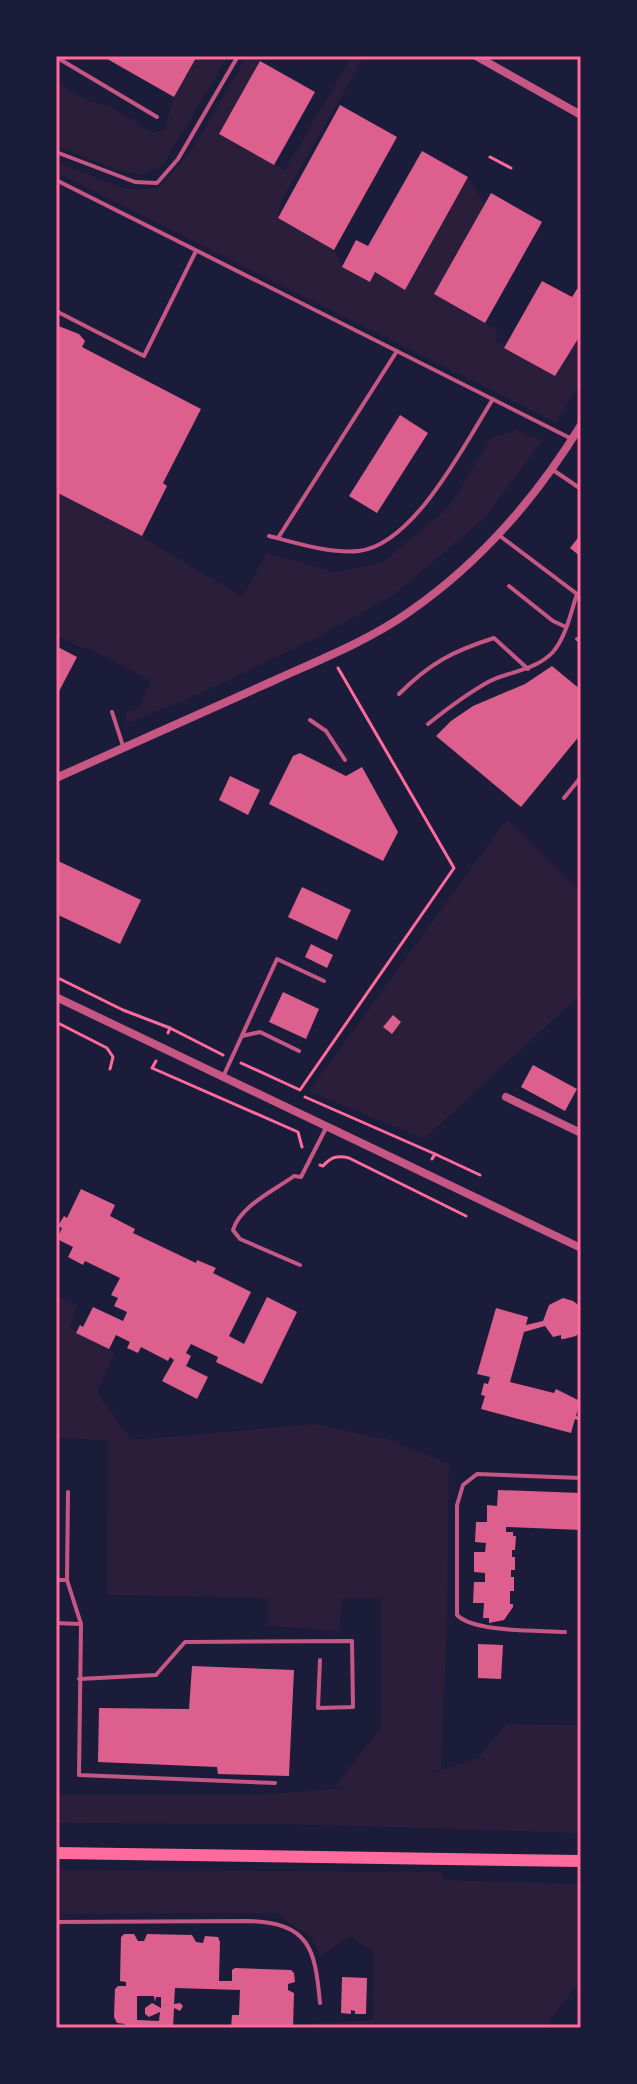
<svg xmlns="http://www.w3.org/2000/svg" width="637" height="2084" font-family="'Asap Condensed',sans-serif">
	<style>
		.green { fill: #2a1e3b }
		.building { fill: #dd5f8e; fill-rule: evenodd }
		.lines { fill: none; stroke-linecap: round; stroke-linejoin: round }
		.path { stroke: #ff6b9d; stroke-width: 3 }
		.service { stroke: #c65784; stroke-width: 4 }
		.minor { stroke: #c65784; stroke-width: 8 }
		.secondary { stroke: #ff6b9d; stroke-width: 12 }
		.neatline { fill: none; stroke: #ff6b9d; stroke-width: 3 }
	</style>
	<rect width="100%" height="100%" fill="#1b1b3a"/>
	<!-- green -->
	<g class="green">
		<polygon points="197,56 228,56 162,166 143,175 117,170 56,146 56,82 89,101 111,107 153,133 165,129 174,97"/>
		<polygon points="247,56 258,56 260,61 219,134 285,170 352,56 364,56 280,204 278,218 334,250 343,267 369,282 375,272 405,289 468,177 484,204 435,294 498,331 495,341 555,376 581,333 581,380 556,423 56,172 56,162 126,189 159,188 193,148"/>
		<polygon points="516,430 542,441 483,520 392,596 317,637 199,694 126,724 126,713 138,708 151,681 88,648 80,647 56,635 56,492 137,534 243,597 267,553 336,572 383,562 449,507 491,438"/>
		<polygon points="507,819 581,893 581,994 424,1139 309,1091"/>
		<polygon points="56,1296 77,1305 70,1328 115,1353 97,1392 131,1440 315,1424 390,1440 449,1464 447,1623 441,1768 427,1774 478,1758 507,1724 581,1725 581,1833 282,1824 56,1823 56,1795 258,1795 354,1787 335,1787 381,1727 381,1598 342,1598 339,1631 268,1626 268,1598 107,1595 108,1441 56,1437"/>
		<polygon points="56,1870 442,1872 444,1880 581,1884 581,1980 550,2020 548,2028 314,2028 314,2023 373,2020 374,1953 350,1936 321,1956 311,1937 275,1913 56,1914"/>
	</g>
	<!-- building -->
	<g class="building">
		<polygon points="102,56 197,56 174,97"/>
		<polygon points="260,61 315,92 274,165 219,134"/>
		<polygon points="340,105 397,137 334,250 278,218"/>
		<polygon points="422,151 468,177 405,290 375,272 370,282 342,267 356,240 368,246"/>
		<polygon points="491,193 542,222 485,323 434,294"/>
		<polygon points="542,281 572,297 577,289 581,291 581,334 555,376 504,348"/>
		<polygon points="56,325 79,334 85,341 82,347 201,409 163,483 167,486 142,536 56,492"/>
		<polygon points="400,415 428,433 377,513 349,496"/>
		<polygon points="581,534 581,557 570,548"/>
		<polygon points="56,646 77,657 56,697"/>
		<polygon points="552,666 581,690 581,734 521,807 436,736 451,721 473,706 525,684"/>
		<polygon points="300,753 346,776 362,767 398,832 383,861 269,804 293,756"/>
		<polygon points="230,776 260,790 248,815 219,800"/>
		<polygon points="56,860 141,900 120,944 56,914"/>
		<polygon points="302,887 351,910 337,940 288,917"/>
		<polygon points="311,944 333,955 327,968 305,957"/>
		<polygon points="283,992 319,1009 306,1039 269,1022"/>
		<polygon points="393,1015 401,1022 392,1034 383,1027"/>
		<polygon points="533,1065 577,1089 565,1111 521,1087"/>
		<polygon points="81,1189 115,1205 110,1216 135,1229 133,1233 196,1263 197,1260 216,1268 213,1273 251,1292 229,1336 244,1344 267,1297 297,1312 262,1384 216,1362 218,1357 191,1344 186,1353 191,1356 186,1366 208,1377 197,1399 162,1381 174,1360 170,1357 168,1361 141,1347 138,1353 127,1348 130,1342 116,1335 109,1349 76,1333 80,1325 83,1327 93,1307 123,1321 127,1312 114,1306 118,1298 111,1295 120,1278 85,1261 83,1265 68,1257 73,1247 57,1239 62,1228 58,1226 64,1216 67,1218"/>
		<polygon points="563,1298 573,1301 581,1307 581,1330 576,1336 564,1339 561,1339 561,1335 553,1337 545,1326 524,1332 510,1382 554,1393 556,1389 580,1401 576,1416 581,1417 581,1421 575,1419 571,1433 481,1409 485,1396 481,1395 484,1383 488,1384 490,1377 477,1374 496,1308 528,1317 526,1325 543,1321 549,1305"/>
		<polygon points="498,1490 581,1493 581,1530 506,1527 506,1532 513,1532 513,1536 516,1536 515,1550 512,1550 512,1557 515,1557 515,1570 511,1570 511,1577 514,1577 514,1591 510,1591 510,1604 513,1604 513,1607 504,1620 489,1623 489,1618 483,1618 484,1603 473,1603 474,1582 485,1582 485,1573 474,1572 474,1552 485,1552 486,1543 475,1542 476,1522 487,1522 487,1505 497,1506"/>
		<polygon points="478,1644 503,1645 501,1679 478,1678"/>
		<polygon points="192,1666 294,1670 289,1776 218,1774 217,1767 98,1762 99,1708 189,1709"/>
		<path d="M124,1934H134L138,1941H144L147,1934L192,1935L196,1942L203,1943L205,1936L218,1937L220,1942L219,1981H232V1970L235,1968L291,1970L294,1973L295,1982L288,1984V1990L294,1993L293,2028H231L232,2015H239L240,1990L175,1988L174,2004L180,2003L183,2006L180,2011L174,2008L173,2028H125V2024L117,2023L114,2017L115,1989L118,1986H126V1982L120,1981L121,1937ZM137,1996H154L155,2002L156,1997H161V2008L152,2003L145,2008V2014L149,2017L160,2012L159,2021L137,2020Z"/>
		<polygon points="342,1977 367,1978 366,2014 355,2014 355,2011 351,2010 351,2014 341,2013"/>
	</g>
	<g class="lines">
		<!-- path -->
		<g class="path">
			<polyline points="490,157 511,168"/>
			<polyline points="56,977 123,1010 170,1028"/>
			<polyline points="56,1022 107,1048 113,1057 110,1069"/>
			<polyline points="168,1033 170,1028 223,1055"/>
			<polyline points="156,1061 152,1068 298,1132 302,1147"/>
			<polyline points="241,1063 300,1090 454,868 338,668"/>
			<polyline points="305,1097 435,1154 432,1159"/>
			<polyline points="435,1154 480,1175"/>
			<path d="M320,1165L323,1166C331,1157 337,1155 349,1158L466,1216"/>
		</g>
		<!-- service -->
		<g class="service">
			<polyline points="56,57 157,117"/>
			<polyline points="56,152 135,182 157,183 178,159 238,56"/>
			<polyline points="56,180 570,438"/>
			<polyline points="56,311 144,356 196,251"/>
			<polyline points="553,470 581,489"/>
			<path d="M269,536C297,543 330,554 359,551C415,544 465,443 493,399"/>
			<polyline points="500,536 581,597"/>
			<polyline points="278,538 397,351"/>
			<polyline points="509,586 553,621 566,627"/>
			<polyline points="577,639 581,641"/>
			<path d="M399,694C430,663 453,651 494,638L528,669"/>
			<polyline points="112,712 123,746"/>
			<polyline points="310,720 326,731 345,760"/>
			<path d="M428,724C448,708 468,693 490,681C511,671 536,670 553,652C566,637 571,612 577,594"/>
			<polyline points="564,798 581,777"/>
			<polyline points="242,1036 260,1032 299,1051"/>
			<polyline points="223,1077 277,959 324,981"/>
			<path d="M300,1265L240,1239L233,1230C240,1206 275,1190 294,1176L301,1177L326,1128"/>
			<polyline points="68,1492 67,1580 81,1624 79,1775 275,1783"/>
			<polyline points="56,1580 67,1580"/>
			<polyline points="56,1623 81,1624"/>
			<path d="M565,1632C538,1630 475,1633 457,1615V1505L463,1485L477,1474L581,1478"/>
			<polyline points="79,1679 156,1675 185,1642 352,1641 353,1707 318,1708 320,1660"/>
			<path d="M56,1922L249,1921C310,1923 315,1949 320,2003"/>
		</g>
		<!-- minor -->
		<g class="minor">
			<polyline points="476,56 581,115"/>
			<path d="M56,778C128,746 201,713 273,681C319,660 368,641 409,612C480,563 536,498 581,425"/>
			<polyline points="56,997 581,1248"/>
			<polyline points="506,1097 581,1133"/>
		</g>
		<!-- secondary -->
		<polyline class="secondary" points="56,1853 581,1861"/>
	</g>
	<!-- border -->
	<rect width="637" height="2084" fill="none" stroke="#1b1b3a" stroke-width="116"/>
	<rect x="58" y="58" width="521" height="1968" class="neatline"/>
</svg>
